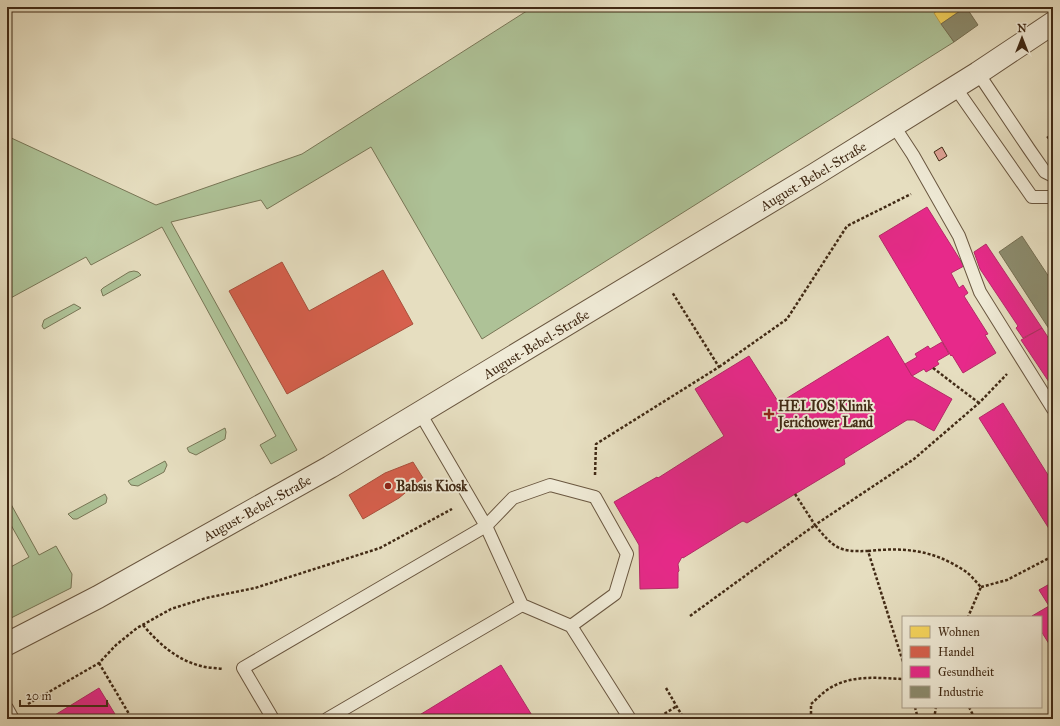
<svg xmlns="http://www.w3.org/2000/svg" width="1060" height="726" font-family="'IM FELL Great Primer',serif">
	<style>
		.green { fill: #aec297; stroke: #787656 }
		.homes { fill: #f6d55c; stroke: #c0a247 }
		.shops { fill: #d6604d; stroke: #a9503c }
		.health { fill: #e7298a; stroke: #b52967 }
		.industry { fill: #8c8c6e; stroke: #766f53 }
		.building { fill: #dca093; stroke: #412a15 }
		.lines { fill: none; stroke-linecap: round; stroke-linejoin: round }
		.service-casing { stroke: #6a5740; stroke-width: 14 }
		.minor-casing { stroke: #6a5740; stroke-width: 24 }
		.path { stroke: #412a15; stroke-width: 2.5; stroke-dasharray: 3 2; stroke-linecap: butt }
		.service { stroke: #efead6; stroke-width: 12 }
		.minor { stroke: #efead6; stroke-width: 22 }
		.poi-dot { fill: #8f2418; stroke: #efead6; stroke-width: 1.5 }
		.labels { text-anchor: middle; stroke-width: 4; stroke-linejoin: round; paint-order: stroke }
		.street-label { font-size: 14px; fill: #412a15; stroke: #efead6 }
		.poi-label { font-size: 14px; font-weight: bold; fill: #412a15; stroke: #efead6; text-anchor: start }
	</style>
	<rect width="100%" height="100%" fill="#e6dec0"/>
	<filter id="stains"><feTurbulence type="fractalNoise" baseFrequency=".005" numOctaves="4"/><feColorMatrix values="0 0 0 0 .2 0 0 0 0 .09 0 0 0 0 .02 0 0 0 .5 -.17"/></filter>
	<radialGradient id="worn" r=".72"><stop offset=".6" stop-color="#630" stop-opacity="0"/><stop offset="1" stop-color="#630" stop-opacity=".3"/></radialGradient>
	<!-- green -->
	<g class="green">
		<polygon points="533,7 931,7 954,42 482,339 371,147 267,209 261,200 171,222 297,450 271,464 260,445 276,436 162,227 91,265 86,257 7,300 7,136 156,205 302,154"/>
		<polygon points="134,271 138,272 141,275 103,296 101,290 103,288 129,272"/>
		<polygon points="74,304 81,308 44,329 42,326 44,320"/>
		<polygon points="225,428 226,432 225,439 196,455 189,452 187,448"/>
		<polygon points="165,461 167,465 164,472 138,486 131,485 128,481"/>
		<polygon points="105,494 107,498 106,503 77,519 73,519 68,514"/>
		<polygon points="7,497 39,555 56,546 72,574 71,588 7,620 7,569 29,557 7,518"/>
	</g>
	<!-- homes -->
	<polygon class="homes" points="944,7 959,7 961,10 941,24 934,13"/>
	<!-- shops -->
	<g class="shops">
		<polygon points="282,262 309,311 383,270 413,324 287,394 229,291"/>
		<polygon points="413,462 423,478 399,498 363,519 349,495 385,473"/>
	</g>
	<!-- health -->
	<g class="health">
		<polygon points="927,207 964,266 951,273 959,288 963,285 968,293 964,296 988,334 985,335 996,353 963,373 952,355 951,356 879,236"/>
		<polygon points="986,244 1042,328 1023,338 1016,328 1018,326 980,269 974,252"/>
		<polygon points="1042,328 1053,345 1053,388 1021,340"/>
		<polygon points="888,336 912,376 952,399 934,431 914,420 907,420 844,459 845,464 747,523 743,521 741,522 683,558 682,557 678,564 679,571 678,572 678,588 640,589 639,545 614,502 657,477 658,478 724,436 695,389 749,356 779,403"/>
		<polygon points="942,342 949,354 937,361 939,364 933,368 926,372 924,369 912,376 905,364 917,357 915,354 928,346 930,349"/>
		<polygon points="1003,403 1053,483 1053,535 979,418"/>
		<polygon points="1053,573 1053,646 1051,647 1041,631 1041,617 1032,616 1049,606 1039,590 1053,582 1049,575"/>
		<polygon points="501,665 533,717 529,719 413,719"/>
		<polygon points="99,688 118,719 50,719 50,718"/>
	</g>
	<!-- industry -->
	<g class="industry">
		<polygon points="966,7 978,25 954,42 941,24"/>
		<polygon points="1022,236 1053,283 1053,335 999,252"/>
	</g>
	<!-- building -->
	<polygon class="building" points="942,147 947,156 939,161 934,152"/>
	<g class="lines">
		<!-- service casing -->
		<g class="service-casing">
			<g id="service">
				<polyline points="978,73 1029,149 1045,172 1053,176"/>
				<polyline points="955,87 1032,197 1053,197"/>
				<polyline points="894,126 913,155 959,236 980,292 1053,409"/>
				<polyline points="420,413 486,526 522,605 571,626 630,719"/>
				<polyline points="7,708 13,719"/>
				<polyline points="273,719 243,668 486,526 513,498 550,485 595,497 627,554 615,594 571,626"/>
				<polyline points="327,719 522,605"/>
			</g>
		</g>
		<!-- minor casing -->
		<g class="minor-casing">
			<polyline id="minor" points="7,644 98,597 330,467 814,175 978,73 1053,23"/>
		</g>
		<!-- path -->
		<g class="path">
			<polyline points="1047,138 1053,134"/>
			<polyline points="719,367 787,319 847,226 911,194"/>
			<polyline points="933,368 979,403"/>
			<polyline points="595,475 596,444 719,367 672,292"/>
			<polyline points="795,494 815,525 914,459 979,403 1007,374"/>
			<path d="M868,551C906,547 933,550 965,571C971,575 976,582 981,587L968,617"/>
			<polyline points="981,587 1007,580 1053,556"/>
			<path d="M690,616L815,525C834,548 838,552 868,551L903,662"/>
			<path d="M143,625C159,644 177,660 201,666C208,668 216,668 223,669"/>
			<polyline points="99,663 132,719"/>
			<polyline points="666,688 684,719"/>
			<polyline points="28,704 99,663 116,645 137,628 171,609 206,598 255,588 380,548 452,509"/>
			<polyline points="915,707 918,719"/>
			<polyline points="969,707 975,719"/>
			<polyline points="656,719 677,706"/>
			<path d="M811,719V704C816,700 821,694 827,690C850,674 877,678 903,679"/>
			<polyline points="934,719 936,707"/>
		</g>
		<!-- service -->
		<use href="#service" class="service"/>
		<!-- minor -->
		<use href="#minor" class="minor"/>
	</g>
	<!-- markers -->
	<g class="poi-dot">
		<path d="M767 408h4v4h4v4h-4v4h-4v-4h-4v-4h4z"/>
		<circle cx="388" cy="486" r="4"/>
	</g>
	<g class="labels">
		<!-- street labels -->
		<g class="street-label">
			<text transform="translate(813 176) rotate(-31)" y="5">August-Bebel-Straße</text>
			<text transform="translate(536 344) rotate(-31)" y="5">August-Bebel-Straße</text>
			<text transform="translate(257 508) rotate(-29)" y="5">August-Bebel-Straße</text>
		</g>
		<!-- poi labels -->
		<g class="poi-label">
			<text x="778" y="411">HELIOS Klinik<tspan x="778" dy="16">Jerichower Land</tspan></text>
			<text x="396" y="491">Babsis Kiosk</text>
		</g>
	</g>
	<!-- margin -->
	<rect width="1060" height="726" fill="none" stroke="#e6dec0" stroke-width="24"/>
	<rect x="8" y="8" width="1044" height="710" fill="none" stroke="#412a15" stroke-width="2"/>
	<rect x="12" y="12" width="1036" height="702" fill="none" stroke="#412a15"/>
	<!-- legend -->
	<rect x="902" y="616" width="140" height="92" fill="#efead6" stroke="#a99d89"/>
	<rect x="910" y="626" width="20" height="12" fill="#f6d55c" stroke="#a99d89"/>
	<text x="938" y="636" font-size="12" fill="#412a15">Wohnen</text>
	<rect x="910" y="646" width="20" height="12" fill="#d6604d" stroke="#a99d89"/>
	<text x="938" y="656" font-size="12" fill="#412a15">Handel</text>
	<rect x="910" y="666" width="20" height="12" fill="#e7298a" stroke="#a99d89"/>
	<text x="938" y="676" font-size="12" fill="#412a15">Gesundheit</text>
	<rect x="910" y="686" width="20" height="12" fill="#8c8c6e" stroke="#a99d89"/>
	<text x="938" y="696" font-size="12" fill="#412a15">Industrie</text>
	<!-- north arrow -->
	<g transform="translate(1022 38)" stroke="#efead6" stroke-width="3" paint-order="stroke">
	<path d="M0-3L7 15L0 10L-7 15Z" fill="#412a15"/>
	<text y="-6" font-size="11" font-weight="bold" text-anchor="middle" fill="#412a15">N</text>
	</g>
	<!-- scale -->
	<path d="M20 700v6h87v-6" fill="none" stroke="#412a15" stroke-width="2"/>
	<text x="26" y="700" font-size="12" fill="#412a15" stroke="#efead6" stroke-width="3" paint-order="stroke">20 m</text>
	<rect width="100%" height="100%" filter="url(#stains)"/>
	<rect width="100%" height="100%" fill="url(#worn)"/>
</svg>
